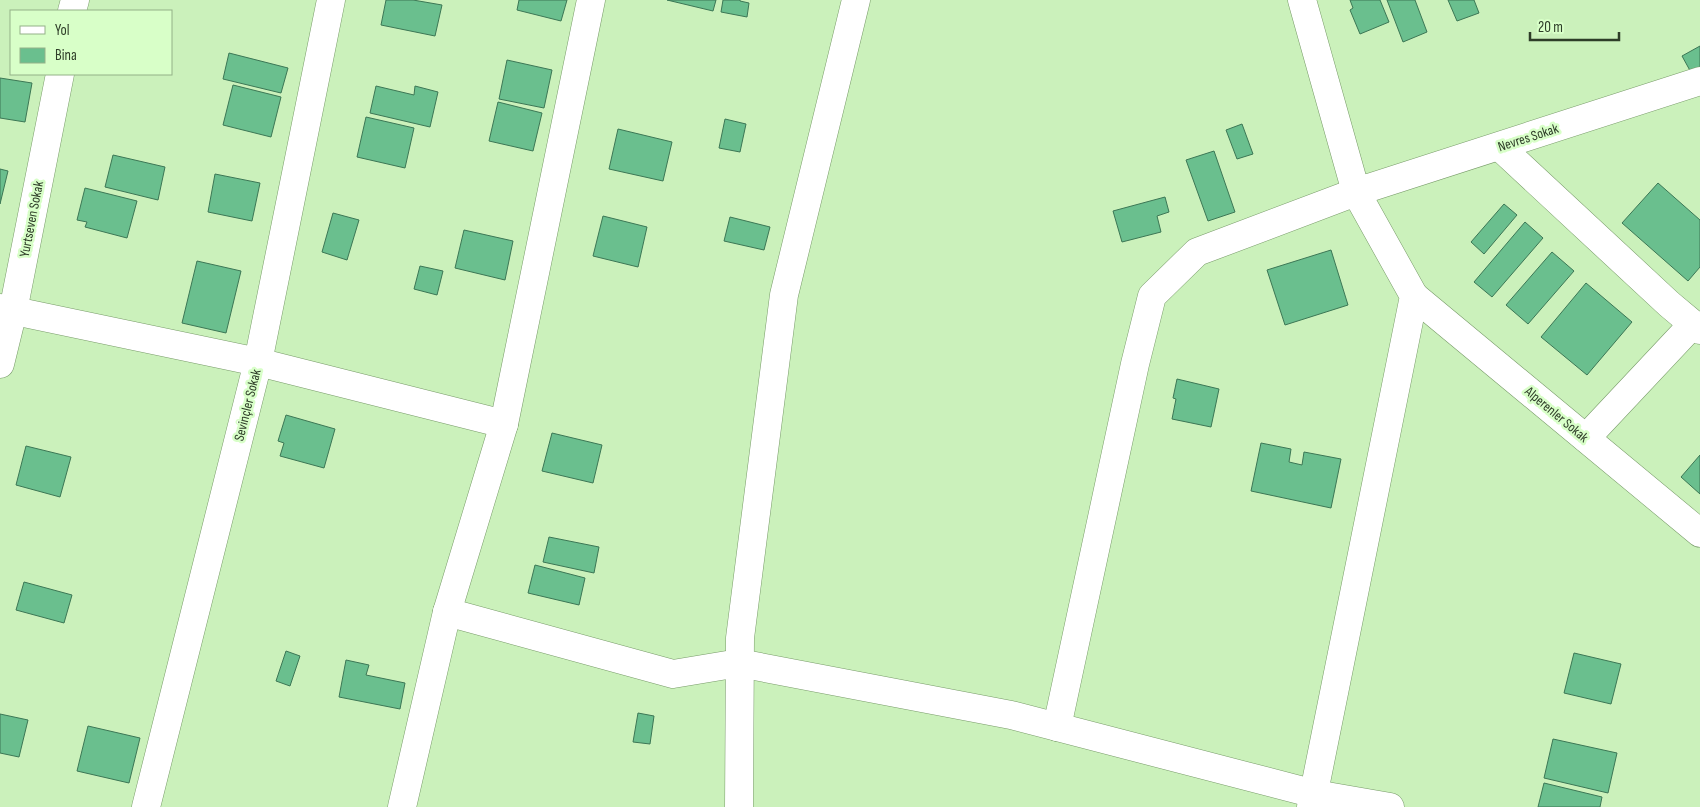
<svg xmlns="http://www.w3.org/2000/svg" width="1700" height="807" font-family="'Sofia Sans Condensed',sans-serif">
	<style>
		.building { fill: #6abf8e; stroke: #3c7755 }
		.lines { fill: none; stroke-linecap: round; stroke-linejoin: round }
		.minor-casing { stroke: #789b69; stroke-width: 29 }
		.minor { stroke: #fff; stroke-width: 28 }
		.labels { text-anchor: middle; stroke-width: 5; stroke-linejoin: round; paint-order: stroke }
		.street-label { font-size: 14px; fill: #2e3d28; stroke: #d8ffc8 }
	</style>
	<rect width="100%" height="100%" fill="#cbf1bb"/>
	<!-- building -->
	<g class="building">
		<polygon points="386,0 413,0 442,5 435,36 381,25"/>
		<polygon points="519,0 567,0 561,21 517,10"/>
		<polygon points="667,0 716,0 713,11"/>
		<polygon points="723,0 740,0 740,1 749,3 747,17 721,12"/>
		<polygon points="1350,0 1380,0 1389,22 1360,34 1350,10 1353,8"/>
		<polygon points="1387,0 1415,0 1427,32 1403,42"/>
		<polygon points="1448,0 1474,0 1479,13 1457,21"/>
		<polygon points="1700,46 1700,73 1693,76 1682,56"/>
		<polygon points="229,53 288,68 281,93 223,79"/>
		<polygon points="507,60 552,70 544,108 499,99"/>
		<polygon points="0,78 32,83 25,122 0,118"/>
		<polygon points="233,85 281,97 271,137 223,125"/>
		<polygon points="376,86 414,95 415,86 438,92 430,127 370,113"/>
		<polygon points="498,102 542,113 533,151 489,141"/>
		<polygon points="366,117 414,128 405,168 357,157"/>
		<polygon points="725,119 746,124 740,152 719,148"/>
		<polygon points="1242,124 1253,154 1237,159 1226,130"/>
		<polygon points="618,129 672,142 663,181 609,169"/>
		<polygon points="1214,151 1235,212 1208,221 1186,160"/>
		<polygon points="113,155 165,167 158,200 105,187"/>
		<polygon points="0,169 8,171 0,204"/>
		<polygon points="215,174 260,183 252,221 208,212"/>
		<polygon points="1658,183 1700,220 1700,267 1688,281 1622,223"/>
		<polygon points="85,188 137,201 127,238 85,227 87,222 77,220"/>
		<polygon points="1165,197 1169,212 1157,216 1161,232 1122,242 1113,211"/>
		<polygon points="1504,204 1517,215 1484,254 1471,242"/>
		<polygon points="333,213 359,220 347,260 322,252"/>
		<polygon points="603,216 647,227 638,267 593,256"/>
		<polygon points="730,217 770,227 764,250 724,241"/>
		<polygon points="1525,222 1543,238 1492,297 1474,282"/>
		<polygon points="464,230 513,241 505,280 455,268"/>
		<polygon points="1331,250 1348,305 1285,325 1267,270"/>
		<polygon points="1552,252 1574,271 1528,324 1506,305"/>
		<polygon points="197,261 241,271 226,333 182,323"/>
		<polygon points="420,266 443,271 437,295 414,289"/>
		<polygon points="1586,283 1632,322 1587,375 1541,337"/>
		<polygon points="1177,379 1219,389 1211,427 1172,419 1176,399 1173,398"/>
		<polygon points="286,415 335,429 324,468 280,456 284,443 278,441"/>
		<polygon points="552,433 602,445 593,483 542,471"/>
		<polygon points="1261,443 1291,449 1289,462 1302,465 1304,452 1341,459 1331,508 1251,491"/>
		<polygon points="26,446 71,457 60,497 16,485"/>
		<polygon points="1700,455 1700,494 1681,477"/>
		<polygon points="549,537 599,547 594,573 543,562"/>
		<polygon points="535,565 585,578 579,605 528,593"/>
		<polygon points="24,582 72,595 64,623 16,610"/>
		<polygon points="286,651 300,656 290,686 276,681"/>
		<polygon points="1574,653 1621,664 1611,704 1564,693"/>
		<polygon points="346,660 369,665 366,675 405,683 400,709 339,697"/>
		<polygon points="638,713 654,716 650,744 633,742"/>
		<polygon points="0,714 28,720 19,757 0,753"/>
		<polygon points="88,726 140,738 129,783 77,771"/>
		<polygon points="1553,739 1617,753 1608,793 1544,778"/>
		<polygon points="1544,783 1602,797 1600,807 1538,807"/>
	</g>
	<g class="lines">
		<!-- minor casing -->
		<g class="minor-casing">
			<g id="minor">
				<polyline points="1302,0 1356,192 1700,81"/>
				<polyline points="72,11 75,0"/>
				<polyline points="1500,147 1669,304 1700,330"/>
				<polyline points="1414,296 1700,533"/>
				<polyline points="0,308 258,362 504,424"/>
				<polyline points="0,364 13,311 60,74"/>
				<polyline points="1586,438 1693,324"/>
				<polyline points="447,612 673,674 739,663 1011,715 1315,794 1390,807"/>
				<polyline points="1057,727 1135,364 1152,296 1197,252 1356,192 1414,296 1311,807"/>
				<polyline points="146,807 258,362 331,0"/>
				<polyline points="402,807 447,612 504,424 591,0"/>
				<polyline points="739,807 740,638 784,295 856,0"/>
			</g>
		</g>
		<!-- minor -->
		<use href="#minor" class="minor"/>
	</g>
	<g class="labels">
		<!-- street labels -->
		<g class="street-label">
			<text transform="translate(1528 137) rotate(-18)" y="5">Nevres Sokak</text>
			<text transform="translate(31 219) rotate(-79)" y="5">Yurtseven Sokak</text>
			<text transform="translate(247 405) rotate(-76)" y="5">Sevinçler Sokak</text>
			<text transform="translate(1557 414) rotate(40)" y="5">Alperenler Sokak</text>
		</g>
	</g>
	<!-- legend -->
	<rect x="10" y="10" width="162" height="65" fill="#d8ffc8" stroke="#94b188"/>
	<rect x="20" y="26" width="25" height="8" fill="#ffffff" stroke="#94b188"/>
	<text x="55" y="35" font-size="15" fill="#2e3d28">Yol</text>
	<rect x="20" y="48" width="25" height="15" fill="#6abf8e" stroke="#94b188"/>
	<text x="55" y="60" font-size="15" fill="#2e3d28">Bina</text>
	<!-- scale -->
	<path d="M1530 32v8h89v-8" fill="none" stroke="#2e3d28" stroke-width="2.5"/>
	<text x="1538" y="32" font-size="15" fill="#2e3d28" stroke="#d8ffc8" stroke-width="4" paint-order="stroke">20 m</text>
</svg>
